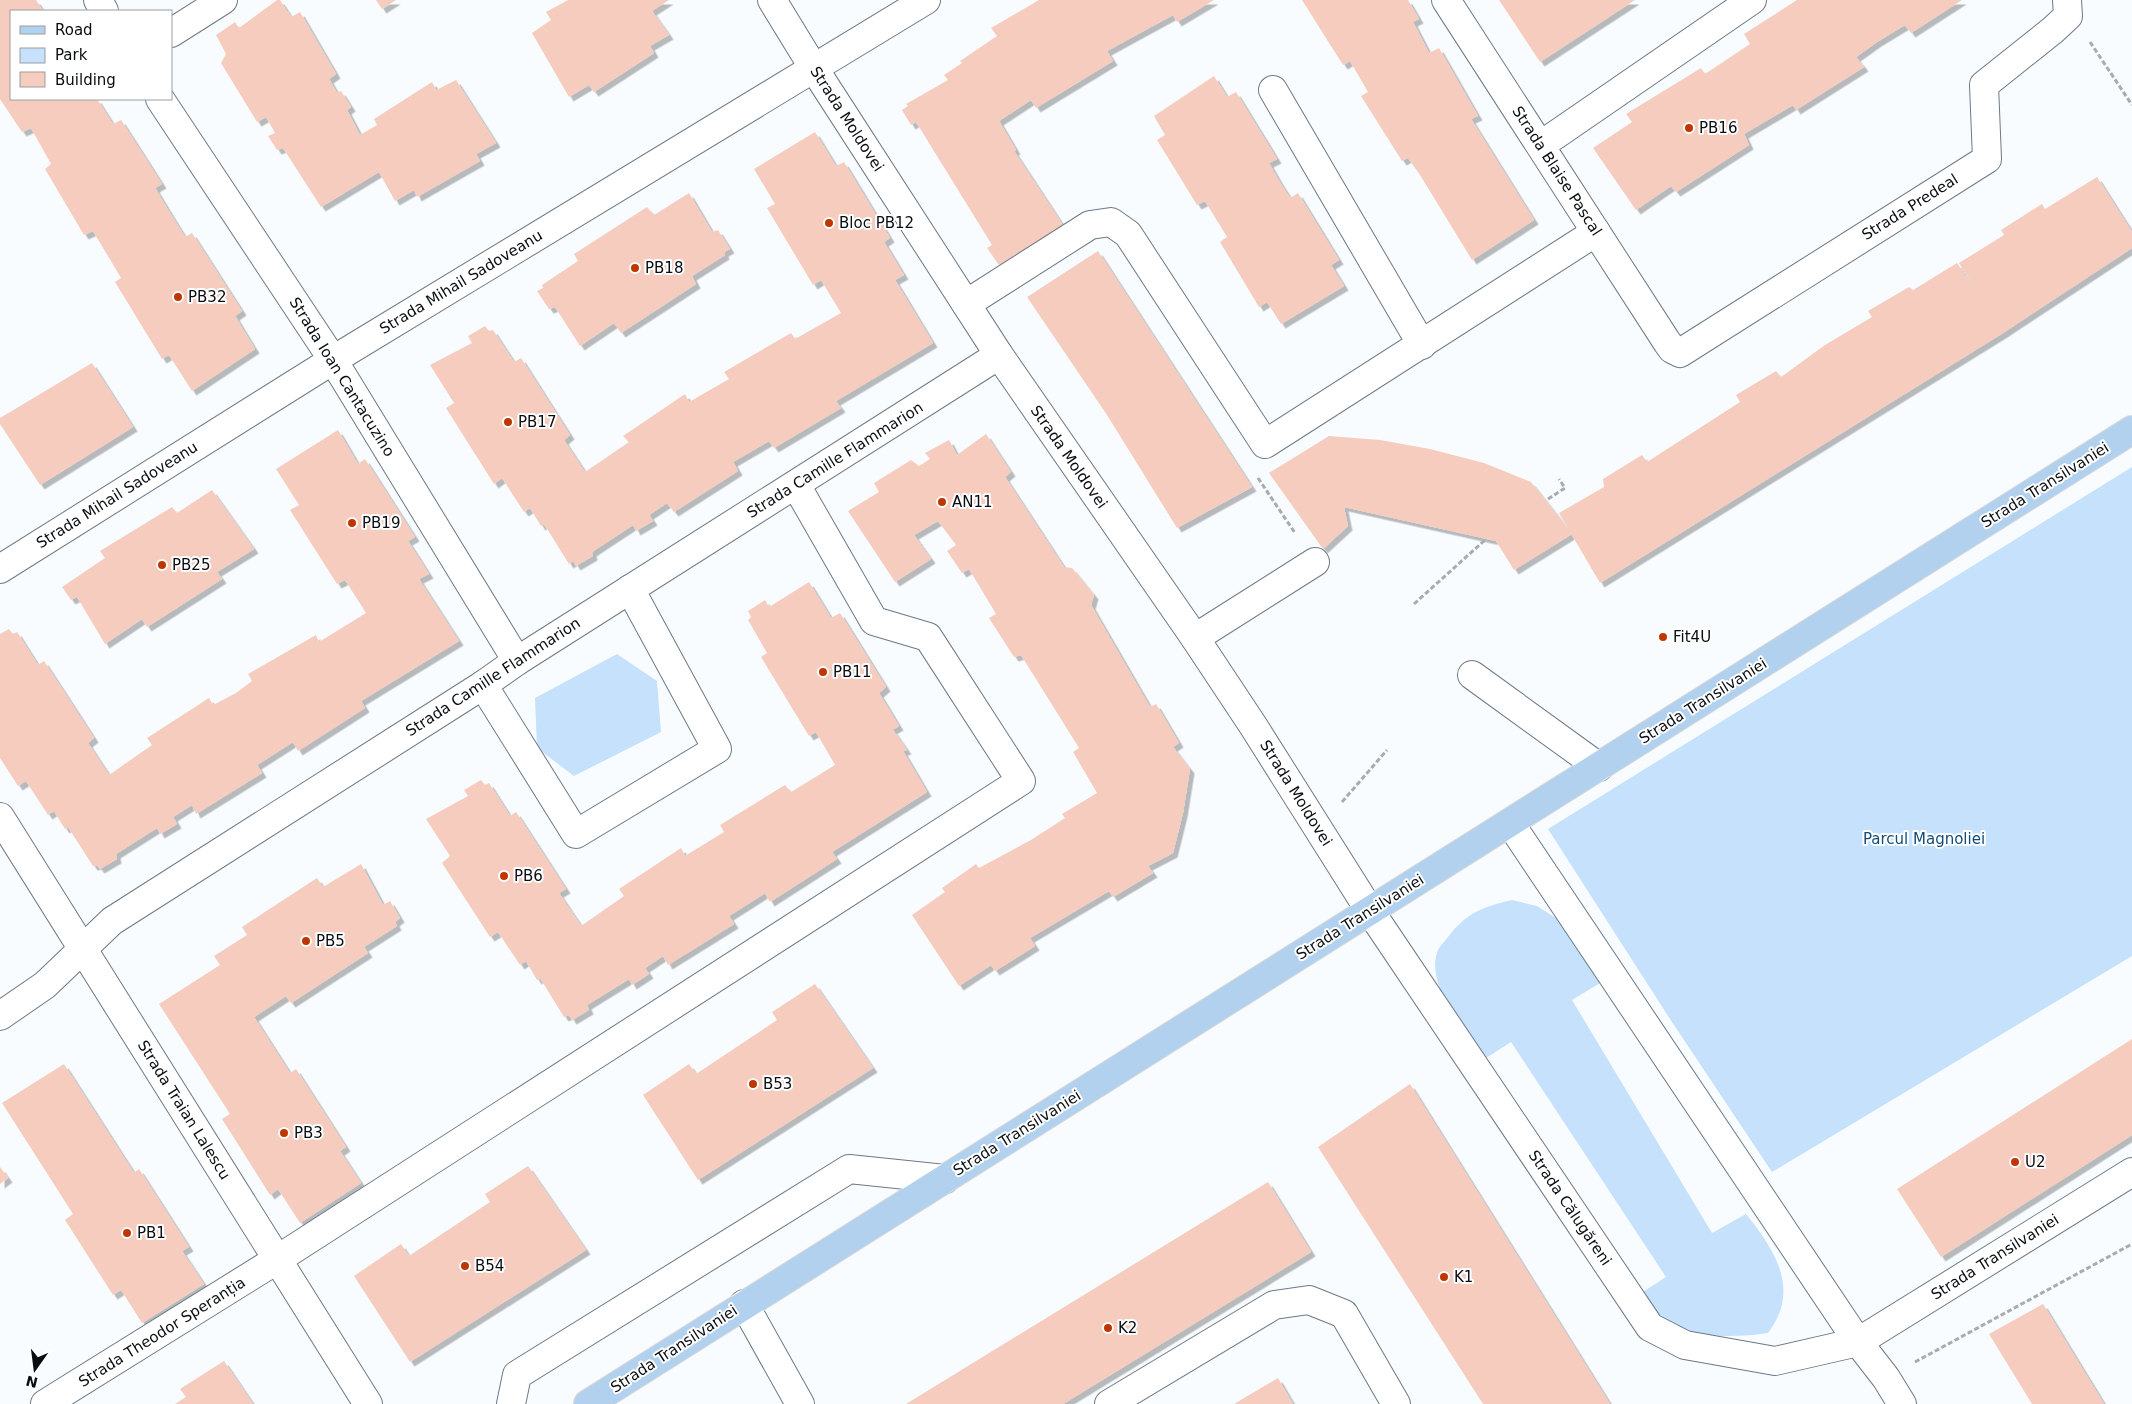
<svg xmlns="http://www.w3.org/2000/svg" width="2132" height="1404" font-family="'DejaVu Sans',sans-serif">
	<style>
		.green { fill: #c5e1fc }
		.building { fill: #f6ccbf; filter: url(#shadow) }
		.lines { fill: none; stroke-linecap: round; stroke-linejoin: round }
		.minor-casing { stroke: #6c7986; stroke-width: 30 }
		.major-casing { stroke: #d7d8d9; stroke-width: 30 }
		.path { stroke: #a8acaf; stroke-width: 3; stroke-dasharray: 5 2.5; stroke-linecap: butt }
		.minor { stroke: #fff; stroke-width: 28 }
		.major { stroke: #b1d1ef; stroke-width: 28 }
		.poi-dot { fill: #bf3700; stroke: #fff; stroke-width: 2 }
		.labels { text-anchor: middle; stroke-width: 4; stroke-linejoin: round; paint-order: stroke }
		.street-label { font-size: 15px; fill: #080d11; stroke: #fff }
		.poi-label { font-size: 15px; fill: #080d11; stroke: #fff; text-anchor: start }
		.park-label { font-size: 15px; fill: #124b77; stroke: #fff }
	</style>
	<defs>
		<filter id="shadow"><feDropShadow dx="4.5" dy="4.5" stdDeviation="0" flood-color="#0004"/></filter>
	</defs>
	<rect width="100%" height="100%" fill="#f9fcff"/>
	<!-- green -->
	<g class="green">
		<polygon points="2132,467 2132,956 1772,1172 1670,1019 1548,829"/>
		<polygon points="617,654 657,681 661,732 574,776 537,748 535,698"/>
		<path d="M1512,900L1537,906L1559,920L1605,980L1572,1000L1712,1233L1746,1214C1775,1250 1801,1290 1768,1333C1741,1337 1704,1339 1678,1327C1664,1320 1650,1306 1638,1295L1666,1277L1511,1042L1483,1060C1466,1033 1426,986 1437,953C1438,948 1444,942 1448,937C1467,912 1483,907 1512,900Z"/>
	</g>
	<!-- building -->
	<g class="building">
		<polygon points="0,0 36,0 43,11 11,11 11,99 97,99 113,124 121,120 162,184 155,188 170,213 185,237 192,233 242,311 235,316 255,349 192,391 169,355 162,359 115,282 121,278 93,231 84,235 45,169 51,164 31,128 22,132 0,99"/>
		<polygon points="277,0 280,0 291,17 300,12 336,74 329,79 337,93 341,91 351,107 347,110 360,135 377,125 374,119 432,82 436,90 456,80 496,143 476,154 480,161 417,197 414,190 395,201 379,172 321,207 283,148 277,150 268,136 275,133 266,117 257,122 221,63 226,54 216,35 235,22 239,28"/>
		<polygon points="376,0 396,0 382,9"/>
		<polygon points="568,0 669,0 652,11 669,35 650,46 654,53 594,92 589,85 569,97 532,33 551,20 546,12"/>
		<polygon points="1039,0 1214,0 1177,22 1173,15 1107,51 1113,61 1036,108 1031,100 999,121 1016,150 1014,151 1066,230 1007,265 1005,262 999,265 987,248 992,245 916,122 911,125 902,110 908,106 906,104 948,80 944,75 962,63 960,61 997,36 991,28"/>
		<polygon points="1302,0 1408,0 1419,19 1413,22 1429,53 1439,48 1478,116 1471,119 1534,220 1472,260 1420,175 1408,158 1402,161 1361,96 1368,92 1350,61 1343,65"/>
		<polygon points="1499,0 1635,0 1540,62"/>
		<polygon points="1797,0 1962,0 1911,33 1905,25 1877,42 1856,57 1864,67 1796,110 1793,105 1744,134 1749,145 1676,192 1671,186 1636,210 1593,148 1632,122 1626,114 1701,68 1705,74 1750,44 1744,34"/>
		<polygon points="1214,76 1227,97 1236,92 1277,159 1269,163 1278,179 1290,198 1298,193 1339,260 1331,265 1344,286 1281,324 1267,302 1259,307 1220,242 1227,237 1205,201 1197,205 1157,140 1165,135 1154,116"/>
		<polygon points="815,132 836,166 844,162 890,238 884,242 904,275 895,280 933,343 836,401 841,408 774,448 769,441 733,462 738,471 674,512 667,503 649,515 653,521 636,531 633,525 592,552 593,556 576,566 573,561 569,564 544,524 541,526 530,508 524,512 502,478 494,484 446,408 454,403 430,365 472,343 468,336 485,326 489,331 493,330 514,362 521,358 570,435 564,440 585,472 629,442 623,436 685,394 689,402 729,379 724,372 791,333 795,339 841,313 821,280 813,285 767,208 775,204 754,169"/>
		<polygon points="2097,177 2132,232 2132,248 2003,333 1600,583 1559,513 1604,487 1603,479 1642,455 1647,462 1740,402 1736,395 1776,371 1781,377 1825,345 1872,317 1868,311 1909,287 1913,290 1957,263 1982,300 1959,263 2004,235 2001,230 2042,204 2045,209"/>
		<polygon points="689,193 712,232 718,230 730,249 724,252 725,255 692,276 696,284 621,333 614,323 580,346 555,307 549,309 537,291 543,288 542,285 578,261 574,254 647,207 654,215"/>
		<polygon points="1098,251 1252,487 1177,528 1107,415 1027,297"/>
		<polygon points="92,363 133,427 40,485 0,424 0,418"/>
		<polygon points="338,430 358,464 365,459 415,537 408,541 429,574 419,579 459,641 361,701 365,708 298,751 293,742 257,765 262,773 196,814 192,805 173,817 177,824 160,834 157,828 116,854 117,859 100,869 97,865 93,866 68,827 65,829 54,811 48,815 26,781 18,786 0,758 0,634 9,629 13,634 17,632 38,665 44,661 94,738 88,743 109,775 152,745 147,738 209,698 213,705 236,693 252,681 248,674 316,635 319,642 366,613 345,580 337,584 290,510 299,505 276,469"/>
		<polygon points="986,434 1011,472 1005,477 1064,567 1072,568 1094,595 1091,605 1150,707 1156,704 1179,743 1173,747 1190,769 1183,813 1173,853 1148,866 1153,873 1113,897 1109,891 1030,938 1035,946 995,971 991,965 959,986 912,915 945,892 942,888 976,864 979,868 1031,840 1065,818 1062,814 1097,793 1073,752 1079,748 1021,655 1014,657 989,618 996,614 969,569 962,573 947,551 956,545 938,521 914,535 931,559 895,582 848,511 879,492 874,483 911,460 919,466 930,459 925,453 949,440 957,455"/>
		<polygon points="1329,436 1380,440 1430,449 1484,463 1531,482 1572,534 1514,570 1496,541 1344,507 1348,526 1323,549 1269,473"/>
		<polygon points="212,490 254,549 217,572 222,579 147,627 142,619 105,644 77,597 71,600 62,587 105,558 100,551 172,507 177,513"/>
		<polygon points="809,582 831,618 840,613 886,687 879,693 899,726 887,733 893,730 907,750 903,751 927,792 832,852 837,859 770,902 765,893 729,916 734,924 668,965 663,956 645,968 649,974 632,985 629,979 587,1005 589,1010 572,1020 569,1015 564,1017 540,978 537,980 526,961 520,965 498,932 490,937 442,863 450,856 426,819 468,796 464,790 481,780 485,785 489,783 510,816 516,812 566,889 559,893 581,926 624,896 619,889 681,848 685,856 724,832 720,825 785,785 791,792 835,765 816,732 809,736 761,657 767,653 748,620 751,617 748,611 765,600 769,607"/>
		<polygon points="361,864 383,905 390,901 400,918 395,922 397,926 364,947 368,953 291,1003 286,996 254,1017 290,1073 296,1069 346,1147 340,1151 361,1183 300,1223 278,1189 270,1195 222,1119 230,1114 159,1004 220,965 214,956 247,935 242,927 317,878 323,887"/>
		<polygon points="815,984 873,1068 698,1180 643,1095 689,1064 696,1074 777,1020 772,1012"/>
		<polygon points="2132,1039 2132,1135 1941,1257 1897,1189"/>
		<polygon points="64,1064 134,1173 139,1169 189,1247 182,1251 204,1284 142,1323 121,1290 113,1295 65,1220 73,1214 2,1103"/>
		<polygon points="1410,1084 1610,1404 1483,1404 1318,1147"/>
		<polygon points="528,1166 586,1250 410,1362 354,1276 401,1244 409,1256 490,1202 485,1194"/>
		<polygon points="0,1167 8,1178 0,1184"/>
		<polygon points="1268,1182 1311,1252 1063,1404 906,1404"/>
		<polygon points="2043,1304 2104,1404 2032,1404 1989,1334"/>
		<polygon points="224,1361 253,1404 175,1404 186,1397 180,1389"/>
		<polygon points="1278,1378 1293,1404 1234,1404"/>
	</g>
	<g class="lines">
		<!-- minor casing -->
		<g class="minor-casing">
			<g id="minor">
				<polyline points="98,0 104,11"/>
				<polyline points="772,0 813,67 999,355 1195,638 1254,727 1370,911 1650,1327 1685,1345 1775,1361 1858,1342 2132,1172"/>
				<polyline points="1446,0 1667,342 1672,349 1680,353 1987,159 1984,85 2053,30 2068,16 2067,0"/>
				<polyline points="171,33 223,0"/>
				<polyline points="1273,90 1422,345"/>
				<polyline points="160,99 333,360 517,661"/>
				<polyline points="1541,145 1752,0"/>
				<polyline points="966,304 1090,225 1111,222 1128,234 1265,444 1596,232"/>
				<polyline points="0,569 333,360 926,0"/>
				<polyline points="1195,638 1315,562"/>
				<polyline points="1472,675 1599,767"/>
				<polyline points="483,685 576,834 717,749 630,589"/>
				<polyline points="0,817 368,1404"/>
				<polyline points="1510,823 1858,1342 1886,1378 1902,1404"/>
				<polyline points="0,1016 45,985 112,921 483,685 517,661 999,355"/>
				<polyline points="744,1304 800,1404"/>
				<polyline points="45,1404 278,1259 1021,781 928,637 874,621 796,485"/>
				<polyline points="511,1404 517,1375 849,1169 945,1179"/>
				<polyline points="1109,1404 1274,1305 1309,1300 1344,1314 1396,1404"/>
			</g>
		</g>
		<!-- major casing -->
		<g class="major-casing">
			<polyline id="major" points="588,1404 2132,430"/>
		</g>
		<!-- path -->
		<g class="path">
			<polyline points="2090,42 2132,105"/>
			<polyline points="1258,478 1295,533"/>
			<polyline points="1548,499 1565,488 1559,479"/>
			<polyline points="1414,604 1485,540"/>
			<polyline points="1342,802 1387,750"/>
			<polyline points="1915,1362 2132,1244"/>
		</g>
		<!-- minor -->
		<use href="#minor" class="minor"/>
		<!-- major -->
		<use href="#major" class="major"/>
	</g>
	<!-- markers -->
	<g class="poi-dot">
		<circle cx="1689" cy="128" r="5"/>
		<circle cx="829" cy="223" r="5"/>
		<circle cx="635" cy="268" r="5"/>
		<circle cx="178" cy="297" r="5"/>
		<circle cx="508" cy="422" r="5"/>
		<circle cx="942" cy="502" r="5"/>
		<circle cx="352" cy="523" r="5"/>
		<circle cx="162" cy="565" r="5"/>
		<circle cx="1663" cy="637" r="5"/>
		<circle cx="823" cy="672" r="5"/>
		<circle cx="504" cy="876" r="5"/>
		<circle cx="306" cy="941" r="5"/>
		<circle cx="753" cy="1084" r="5"/>
		<circle cx="284" cy="1133" r="5"/>
		<circle cx="2015" cy="1162" r="5"/>
		<circle cx="127" cy="1233" r="5"/>
		<circle cx="465" cy="1266" r="5"/>
		<circle cx="1444" cy="1277" r="5"/>
		<circle cx="1108" cy="1328" r="5"/>
	</g>
	<g class="labels">
		<!-- street labels -->
		<g class="street-label">
			<text transform="translate(847 119) rotate(57)" y="5">Strada Moldovei</text>
			<text transform="translate(1557 171) rotate(57)" y="5">Strada Blaise Pascal</text>
			<text transform="translate(1910 207) rotate(-32)" y="5">Strada Predeal</text>
			<text transform="translate(461 282) rotate(-31)" y="5">Strada Mihail Sadoveanu</text>
			<text transform="translate(342 377) rotate(58)" y="5">Strada Ioan Cantacuzino</text>
			<text transform="translate(1069 457) rotate(55)" y="5">Strada Moldovei</text>
			<text transform="translate(835 460) rotate(-32)" y="5">Strada Camille Flammarion</text>
			<text transform="translate(2045 485) rotate(-32)" y="5">Strada Transilvaniei</text>
			<text transform="translate(117 495) rotate(-32)" y="5">Strada Mihail Sadoveanu</text>
			<text transform="translate(493 677) rotate(-33)" y="5">Strada Camille Flammarion</text>
			<text transform="translate(1703 701) rotate(-32)" y="5">Strada Transilvaniei</text>
			<text transform="translate(1296 793) rotate(58)" y="5">Strada Moldovei</text>
			<text transform="translate(1360 917) rotate(-32)" y="5">Strada Transilvaniei</text>
			<text transform="translate(184 1110) rotate(58)" y="5">Strada Traian Lalescu</text>
			<text transform="translate(1017 1133) rotate(-32)" y="5">Strada Transilvaniei</text>
			<text transform="translate(1570 1208) rotate(56)" y="5">Strada Călugăreni</text>
			<text transform="translate(1995 1257) rotate(-32)" y="5">Strada Transilvaniei</text>
			<text transform="translate(162 1332) rotate(-32)" y="5">Strada Theodor Speranția</text>
			<text transform="translate(674 1349) rotate(-33)" y="5">Strada Transilvaniei</text>
		</g>
		<!-- poi labels -->
		<g class="poi-label">
			<text x="1699" y="133">PB16</text>
			<text x="839" y="228">Bloc PB12</text>
			<text x="645" y="273">PB18</text>
			<text x="188" y="302">PB32</text>
			<text x="518" y="427">PB17</text>
			<text x="952" y="507">AN11</text>
			<text x="362" y="528">PB19</text>
			<text x="172" y="570">PB25</text>
			<text x="1673" y="642">Fit4U</text>
			<text x="833" y="677">PB11</text>
			<text x="514" y="881">PB6</text>
			<text x="316" y="946">PB5</text>
			<text x="763" y="1089">B53</text>
			<text x="294" y="1138">PB3</text>
			<text x="2025" y="1167">U2</text>
			<text x="137" y="1238">PB1</text>
			<text x="475" y="1271">B54</text>
			<text x="1454" y="1282">K1</text>
			<text x="1118" y="1333">K2</text>
		</g>
		<!-- park labels -->
		<g class="park-label">
			<text x="1924" y="844">Parcul Magnoliei</text>
		</g>
	</g>
	<!-- legend -->
	<rect x="10" y="10" width="162" height="90" fill="#ffffff" stroke="#9c9ea0"/>
	<rect x="20" y="26" width="25" height="8" fill="#b1d1ef" stroke="#9c9ea0"/>
	<text x="55" y="35" font-size="15" fill="#080d11">Road</text>
	<rect x="20" y="48" width="25" height="15" fill="#c5e1fc" stroke="#9c9ea0"/>
	<text x="55" y="60" font-size="15" fill="#080d11">Park</text>
	<rect x="20" y="72" width="25" height="15" fill="#f6ccbf" stroke="#9c9ea0"/>
	<text x="55" y="85" font-size="15" fill="#080d11">Building</text>
	<!-- north arrow -->
	<g transform="translate(35 1369) rotate(194)" stroke="#ffffff" stroke-width="4" paint-order="stroke">
	<path d="M0-4L9 19L0 12L-9 19Z" fill="#080d11"/>
	<text y="-8" font-size="14" font-weight="bold" text-anchor="middle" fill="#080d11">N</text>
	</g>
</svg>
